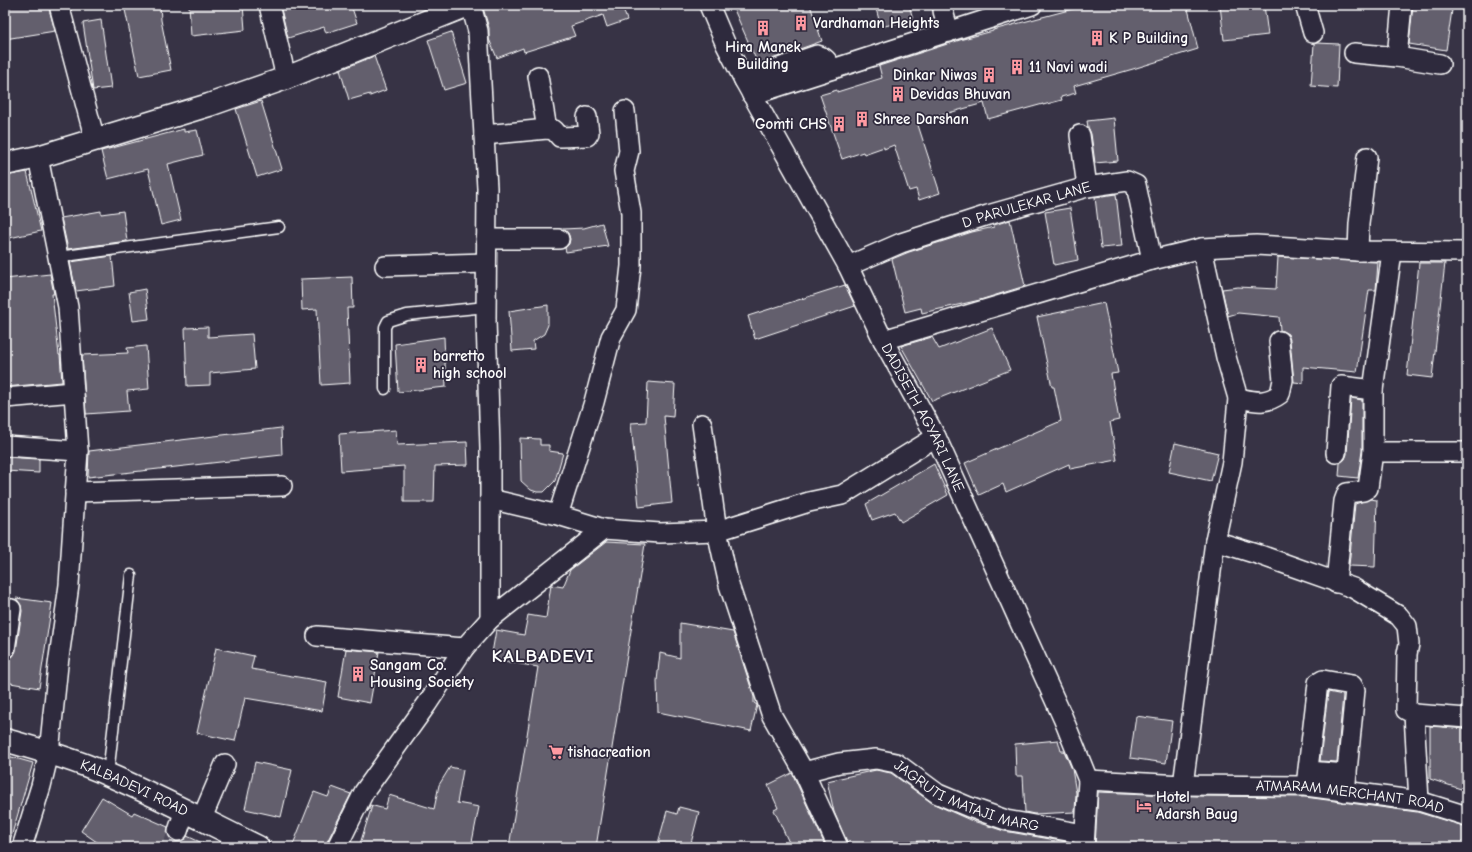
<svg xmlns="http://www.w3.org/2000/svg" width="1472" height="852" font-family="'Comic Neue',sans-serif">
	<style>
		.building { fill: #635f6d; stroke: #fff }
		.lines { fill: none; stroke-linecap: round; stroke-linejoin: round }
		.street-tunnel { stroke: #4b4758; stroke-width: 19; stroke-dasharray: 19 10; stroke-linecap: butt }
		.lane-casing { stroke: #fff; stroke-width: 13 }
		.street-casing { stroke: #fff; stroke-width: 22 }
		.secondary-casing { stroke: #fff; stroke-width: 25 }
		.lane { stroke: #2f2a3d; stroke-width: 10 }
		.street { stroke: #2f2a3d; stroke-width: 19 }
		.secondary { stroke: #2f2a3d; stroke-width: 22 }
		.labels { text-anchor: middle; stroke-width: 3.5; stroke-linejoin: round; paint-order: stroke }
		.poi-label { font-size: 15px; font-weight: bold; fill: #fff; stroke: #2f2a3d; text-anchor: start }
		.street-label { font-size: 15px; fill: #fff; stroke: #2f2a3d }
		.district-label { font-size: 19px; font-weight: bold; letter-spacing: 1px; fill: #fff; stroke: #2f2a3d }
	</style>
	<rect width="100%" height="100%" fill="#373345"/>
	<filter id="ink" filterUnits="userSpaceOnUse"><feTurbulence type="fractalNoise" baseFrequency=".025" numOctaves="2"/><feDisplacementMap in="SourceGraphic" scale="8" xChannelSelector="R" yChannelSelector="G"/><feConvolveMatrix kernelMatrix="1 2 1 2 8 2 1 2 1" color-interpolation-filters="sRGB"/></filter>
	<g filter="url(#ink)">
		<!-- building -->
		<g class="building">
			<polygon points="5,5 48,5 55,31 5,39"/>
			<polygon points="124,5 160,5 161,20 171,70 139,76"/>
			<polygon points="189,5 243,5 245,30 191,36"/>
			<polygon points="280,5 351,5 357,23 326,33 324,27 288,38"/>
			<polygon points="492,5 626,5 626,8 623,9 627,20 607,27 603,15 571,26 575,36 524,52 523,48 497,58 489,39 489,28 483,8"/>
			<polygon points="732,5 810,5 822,41 758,64"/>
			<polygon points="875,5 909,5 913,19 881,27"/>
			<polygon points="1088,5 1187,5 1198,49 1133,69 1074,86 1076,93 1061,97 1062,100 1043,105 1043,104 988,119 984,103 917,122 940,193 919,200 916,189 909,191 894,145 884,149 884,147 864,154 863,152 842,159 820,95 837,90 837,92 882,78 879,66 963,39 993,31 993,30"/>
			<polygon points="1220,5 1264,5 1268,35 1224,40"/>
			<polygon points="1413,5 1422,5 1452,10 1446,50 1409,44"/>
			<polygon points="101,20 111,88 93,90 83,23"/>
			<polygon points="451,32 467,83 444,90 428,40"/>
			<polygon points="1317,43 1339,44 1337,88 1311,86 1314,44"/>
			<polygon points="374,56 386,90 370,96 370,94 349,100 340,70"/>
			<polygon points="261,101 282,169 257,177 236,109"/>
			<polygon points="1114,118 1118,161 1095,163 1091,134 1088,127 1087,121"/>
			<polygon points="184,129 184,132 197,130 203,155 168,164 181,220 161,225 148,169 108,179 101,151"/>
			<polygon points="27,172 41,231 5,239 5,176"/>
			<polygon points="1116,194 1122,246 1101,248 1095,197"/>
			<polygon points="1070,208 1078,260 1054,265 1045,212"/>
			<polygon points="101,211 101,214 123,211 127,241 68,249 61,218"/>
			<polygon points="1010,220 1025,286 980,300 922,313 921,308 905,312 892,259 909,252 972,232 994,227 994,225"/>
			<polygon points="602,223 608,246 566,252 565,248 569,244 570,239 568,233 563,229 584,228"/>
			<polygon points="112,256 115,286 76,291 70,262"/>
			<polygon points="1278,257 1378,262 1376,290 1369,290 1357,372 1303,367 1303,383 1294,382 1290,340 1288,334 1280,330 1279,317 1238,313 1228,316 1222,289 1238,287 1276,289"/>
			<polygon points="1419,263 1445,263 1432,378 1407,375"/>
			<polygon points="50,274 54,294 52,294 59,355 60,355 62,382 5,387 5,279"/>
			<polygon points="352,277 353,308 347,308 350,383 321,385 317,309 302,310 301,279"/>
			<polygon points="845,285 855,306 755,339 748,316"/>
			<polygon points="145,289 149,319 133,321 129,292"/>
			<polygon points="1104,303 1118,373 1111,374 1119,420 1110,422 1117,460 1070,469 1069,464 1006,492 1003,484 979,495 965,463 1061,421 1054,387 1052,387 1037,317"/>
			<polygon points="548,305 548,325 544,334 533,341 534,349 512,351 509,311"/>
			<polygon points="208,327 208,337 252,334 255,369 210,373 210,385 187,386 185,328"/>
			<polygon points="992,328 1010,370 932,401 901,346 932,337 939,349"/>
			<polygon points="444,337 446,387 398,392 395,344"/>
			<polygon points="146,346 149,389 127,391 129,411 86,414 82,355 128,353 127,348"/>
			<polygon points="648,382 675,384 673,417 664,416 672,503 639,507 631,423 646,422"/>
			<polygon points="1351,398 1362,400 1362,451 1358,478 1339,476 1340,463 1345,459 1347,454"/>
			<polygon points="281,428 282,455 88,477 89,451"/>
			<polygon points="396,430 397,445 467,442 468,465 435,466 434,502 404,502 404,466 341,471 339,434"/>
			<polygon points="520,438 540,439 540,445 549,445 549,451 563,453 555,481 544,492 537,492 531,490 521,481"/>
			<polygon points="1175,443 1218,453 1211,481 1169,472"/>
			<polygon points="5,457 39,459 39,473 5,471"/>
			<polygon points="934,464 948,495 901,522 895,512 872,520 866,504"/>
			<polygon points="1370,499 1377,500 1375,567 1349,566 1355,504"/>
			<polygon points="606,542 645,544 596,847 509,847 538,667 491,659 496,630 524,635 528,615 546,618 551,585 563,587 570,570"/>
			<polygon points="16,598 52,603 39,688 5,682 7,659 13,656 16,651 22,611 21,605"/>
			<polygon points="680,623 733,632 754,697 754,703 757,705 751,731 658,712 657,681 660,653 680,658"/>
			<polygon points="216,648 254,656 251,669 327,682 322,711 245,698 235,741 197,733"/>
			<polygon points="346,649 379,652 370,703 338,697"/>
			<polygon points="1328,692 1343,695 1337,762 1320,761"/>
			<polygon points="1136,716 1172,721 1166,763 1130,758"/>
			<polygon points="1430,726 1467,729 1467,791 1430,779"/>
			<polygon points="1058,740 1061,751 1064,751 1072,769 1076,793 1075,812 1034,814 1025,812 1023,776 1016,776 1015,744"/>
			<polygon points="8,756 33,763 9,844 5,844 5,766"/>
			<polygon points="255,762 292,770 281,817 245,809"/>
			<polygon points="450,767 463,770 457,803 479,807 471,847 359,847 372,806 367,812 370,805 385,809 389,795 434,809 439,785"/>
			<polygon points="876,770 891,773 932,803 970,820 1004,831 1073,843 1073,847 923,847 924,841 872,843 849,847 834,812 827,781"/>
			<polygon points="792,773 794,777 826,847 791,847 774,810 778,808 768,785"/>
			<polygon points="332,787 351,794 327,842 326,847 292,847 314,792 328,797"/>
			<polygon points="1098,792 1197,796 1305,797 1417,812 1467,827 1467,847 1095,847"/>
			<polygon points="102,797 132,815 134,812 168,827 167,834 170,838 174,841 181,842 187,836 211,847 104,847 81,831"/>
			<polygon points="679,807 699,812 690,847 657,847 667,811 677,814"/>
		</g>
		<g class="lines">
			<!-- street-tunnel -->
			<polyline class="street-tunnel" points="172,847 178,831"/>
			<!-- lane casing -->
			<g class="lane-casing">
				<g id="lane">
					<polyline points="58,257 279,227"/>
					<polyline points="385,389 385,327 388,321 407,315 486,307"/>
					<polyline points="108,774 131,575"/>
				</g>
			</g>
			<!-- street casing -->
			<g class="street-casing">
				<g id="street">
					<polyline points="59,5 95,140"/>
					<polyline points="269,5 286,78"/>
					<polyline points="471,5 478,31 487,188 486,320 490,448 490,619"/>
					<path id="s1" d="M709,5L726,45L744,80L848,266L883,340L936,437L1063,718L1088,780L1084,847"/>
					<polyline points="1305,5 1313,33"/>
					<polyline points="1402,5 1397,57 1440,64"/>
					<polyline points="943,11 949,32"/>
					<polyline points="1354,53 1397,57"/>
					<polyline points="538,76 547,129"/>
					<path d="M744,80L817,55C826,57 828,62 832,69"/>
					<polyline points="752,95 1032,5"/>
					<polyline points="484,135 547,129 554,130 560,137 587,136 589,133 587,117"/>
					<polyline points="1080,135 1087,187"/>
					<polyline points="486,239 559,239"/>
					<polyline points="1358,251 1359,224 1367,157"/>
					<polyline points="1392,252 1373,390 1373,452 1467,452"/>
					<polyline points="385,266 486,263"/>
					<path id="s2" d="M848,266L901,243L988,215L1087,187L1127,181L1136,185L1152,260"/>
					<polyline points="883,340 1152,260 1202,248 1256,245 1358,251 1467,252"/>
					<polyline points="5,398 74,392"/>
					<path d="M1238,398C1254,401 1265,405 1280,394L1283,380L1279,341"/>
					<polyline points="702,424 717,531 729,585 772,716 804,772 838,847"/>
					<polyline points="5,446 78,451"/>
					<polyline points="1336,453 1341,386 1373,390"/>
					<polyline points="75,492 282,486"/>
					<polyline points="490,499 558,515 604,529 660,533 717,531 809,502 842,495 936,437"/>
					<polyline points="558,515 594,402 611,337 626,310 631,266 631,213 624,171 629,151 625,111"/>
					<polyline points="1215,541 1260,555 1353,588 1399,616 1407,626 1409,644 1407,654 1406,710 1414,714 1419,801"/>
					<polyline points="1336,583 1344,501 1347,493 1363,491 1368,488 1373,452"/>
					<polyline points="317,636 464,648"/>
					<polyline points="5,649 11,609"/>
					<polyline points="1414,714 1467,718"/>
					<polyline points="1308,771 1347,774"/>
					<path id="s3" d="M804,772L839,763L876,759L896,763L938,794L969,807L1006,820L1084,834"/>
					<path id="s4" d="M1088,780L1183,785L1306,786L1419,801L1467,816"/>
					<polyline points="1183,785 1215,541 1232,462 1237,410 1238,398 1226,357 1202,248"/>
					<polyline points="1306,786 1318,683 1323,680 1352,685 1355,690 1345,792"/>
					<polyline points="202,818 225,764"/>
					<polyline points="178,831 185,810"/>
					<polyline points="22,847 41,786 49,753 58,665 69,585 78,451 68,307 38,157"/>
					<polyline points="337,847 364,792 427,704 464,648 490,619 604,529"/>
				</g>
			</g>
			<!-- secondary casing -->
			<g class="secondary-casing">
				<g id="secondary">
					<polyline points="5,164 38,157 209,105 286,78 468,5"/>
					<path id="s5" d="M5,740C40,750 76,760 109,775C160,797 209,823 258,847"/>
				</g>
			</g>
			<!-- lane -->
			<use href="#lane" class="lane"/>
			<!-- street -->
			<use href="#street" class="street"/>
			<!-- secondary -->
			<use href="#secondary" class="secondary"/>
		</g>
	</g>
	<!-- icons -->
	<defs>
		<g id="building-bare" transform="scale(1.2)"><path d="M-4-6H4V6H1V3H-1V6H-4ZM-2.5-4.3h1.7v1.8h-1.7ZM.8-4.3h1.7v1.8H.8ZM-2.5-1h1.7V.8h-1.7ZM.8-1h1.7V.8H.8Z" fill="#ff9aa2" stroke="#2f2a3d" stroke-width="2.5" paint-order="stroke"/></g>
		<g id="supermarket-bare" transform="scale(1.2)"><path d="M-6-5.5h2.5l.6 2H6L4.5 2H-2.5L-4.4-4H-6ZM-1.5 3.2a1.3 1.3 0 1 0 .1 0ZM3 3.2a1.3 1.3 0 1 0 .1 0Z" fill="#ff9aa2" stroke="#2f2a3d" stroke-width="2.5" paint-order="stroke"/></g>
		<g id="hotel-bare" transform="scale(1.2)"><path d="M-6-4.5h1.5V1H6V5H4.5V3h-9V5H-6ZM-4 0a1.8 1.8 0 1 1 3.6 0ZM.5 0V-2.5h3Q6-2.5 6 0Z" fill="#ff9aa2" stroke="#2f2a3d" stroke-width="2.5" paint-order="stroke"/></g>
	</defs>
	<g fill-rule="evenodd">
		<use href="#building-bare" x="801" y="23"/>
		<use href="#building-bare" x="763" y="28"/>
		<use href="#building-bare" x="1097" y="38"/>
		<use href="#building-bare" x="1017" y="67"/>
		<use href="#building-bare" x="989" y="75"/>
		<use href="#building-bare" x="898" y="94"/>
		<use href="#building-bare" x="862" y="119"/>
		<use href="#building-bare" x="839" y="124"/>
		<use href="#building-bare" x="421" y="365"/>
		<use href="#building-bare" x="358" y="674"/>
		<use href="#supermarket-bare" x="556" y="752"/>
		<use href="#hotel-bare" x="1144" y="806"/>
	</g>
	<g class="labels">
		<!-- poi labels -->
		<g class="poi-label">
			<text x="813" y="28">Vardhaman Heights</text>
			<text x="1109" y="43">K P Building</text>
			<text x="763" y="52" text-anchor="middle">Hira Manek<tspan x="763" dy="17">Building</tspan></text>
			<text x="1029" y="72">11 Navi wadi</text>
			<text x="977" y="80" text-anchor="end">Dinkar Niwas</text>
			<text x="910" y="99">Devidas Bhuvan</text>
			<text x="874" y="124">Shree Darshan</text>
			<text x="827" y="129" text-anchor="end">Gomti CHS</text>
			<text x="433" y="361">barretto<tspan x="433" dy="17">high school</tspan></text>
			<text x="370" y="670">Sangam Co.<tspan x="370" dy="17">Housing Society</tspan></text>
			<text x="568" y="757">tishacreation</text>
			<text x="1156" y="802">Hotel<tspan x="1156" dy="17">Adarsh Baug</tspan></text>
		</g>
		<!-- street labels -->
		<g class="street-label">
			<text dy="5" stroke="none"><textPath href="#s2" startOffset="189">D PARULEKAR LANE</textPath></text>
			<text dy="5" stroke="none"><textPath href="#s1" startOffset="465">DADISETH AGYARI LANE</textPath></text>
			<text dy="5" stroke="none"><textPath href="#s5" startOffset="138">KALBADEVI ROAD</textPath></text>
			<text dy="5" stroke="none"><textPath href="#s3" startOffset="173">JAGRUTI MATAJI MARG</textPath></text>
			<text dy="5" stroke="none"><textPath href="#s4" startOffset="263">ATMARAM MERCHANT ROAD</textPath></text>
		</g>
		<!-- district labels -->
		<g class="district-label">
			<text x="543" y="662">KALBADEVI</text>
		</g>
	</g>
	<!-- margin -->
	<rect width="1472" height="852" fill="none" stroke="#2f2a3d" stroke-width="20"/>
	<rect x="10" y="10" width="1452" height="832" fill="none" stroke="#fff" stroke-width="1.5" filter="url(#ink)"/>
</svg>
